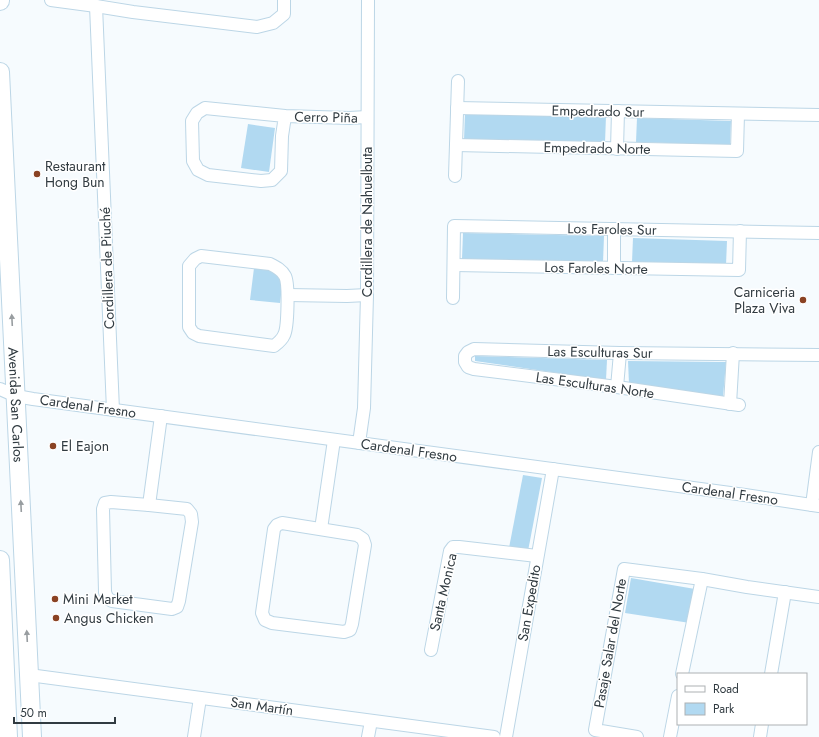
<svg xmlns="http://www.w3.org/2000/svg" width="819" height="737" font-family="Jost,sans-serif">
	<style>
		.green { fill: #b1d9f1 }
		.lines { fill: none; stroke-linecap: round; stroke-linejoin: round }
		.street-casing { stroke: #bcd6e6; stroke-width: 14 }
		.secondary-casing { stroke: #bcd6e6; stroke-width: 20 }
		.street { stroke: #fff; stroke-width: 12 }
		.secondary { stroke: #fff; stroke-width: 18 }
		.oneway { fill: #989da0 }
		.poi-dot { fill: #8a4223; stroke: #fff; stroke-width: 1.5 }
		.labels { text-anchor: middle; stroke-width: 3; stroke-linejoin: round; paint-order: stroke }
		.street-label { font-size: 14px; fill: #313b41; stroke: #fff }
		.poi-label { font-size: 14px; fill: #313b41; stroke: #fff; text-anchor: start }
	</style>
	<rect width="100%" height="100%" fill="#f6fbfe"/>
	<!-- green -->
	<g class="green">
		<polygon points="465,113 606,116 605,143 464,140"/>
		<polygon points="637,118 731,121 730,145 636,142"/>
		<polygon points="248,124 275,128 269,172 241,168"/>
		<polygon points="463,233 604,236 603,263 462,259"/>
		<polygon points="633,238 727,241 726,265 632,262"/>
		<polygon points="254,268 284,271 280,303 250,300"/>
		<polygon points="475,356 607,360 606,380 475,361"/>
		<polygon points="628,361 726,362 723,397 629,384"/>
		<polygon points="523,475 542,478 528,551 509,548"/>
		<polygon points="631,578 695,589 690,623 625,613"/>
	</g>
	<g class="lines">
		<!-- street casing -->
		<g class="street-casing">
			<g id="street">
				<polyline points="51,0 96,6 133,12 257,27 273,23 284,14 284,0"/>
				<polyline points="96,6 113,410"/>
				<polyline points="457,108 819,115"/>
				<polyline points="285,116 282,136 281,171 272,180 261,181 208,175 198,170 193,161 192,121 197,113 205,108 285,116 349,118 367,117"/>
				<polyline points="456,145 737,151 738,114"/>
				<polyline points="617,149 618,111"/>
				<polyline points="455,176 458,81"/>
				<path d="M201,256L270,264C276,267 282,270 285,276C289,283 288,328 284,335C282,340 278,343 274,346L199,336L193,333L189,327V266L195,259Z"/>
				<polyline points="454,265 739,270 740,231"/>
				<polyline points="614,268 614,229"/>
				<polyline points="288,295 347,296 367,295"/>
				<polyline points="453,298 454,226 819,233"/>
				<polyline points="617,387 620,353"/>
				<polyline points="0,389 16,396 33,399 745,495 819,506"/>
				<polyline points="730,404 733,353"/>
				<polyline points="739,405 617,387 474,369 468,367 465,362 465,356 468,352 474,349 620,353 819,355"/>
				<polyline points="359,443 364,408 367,295 368,0"/>
				<polygon points="111,502 149,505 187,509 191,514 192,522 179,601 177,607 172,609 112,601 107,598 105,592 103,509 105,503"/>
				<polyline points="149,505 161,416"/>
				<polyline points="812,505 819,452"/>
				<polygon points="282,523 357,535 363,539 365,545 352,624 350,630 344,632 272,623 265,620 262,613 274,529 277,525"/>
				<polyline points="321,529 334,440"/>
				<polyline points="431,650 450,551 453,547 459,547 537,556"/>
				<polyline points="682,674 702,579"/>
				<polyline points="771,674 785,592"/>
				<polyline points="29,675 494,737"/>
				<polyline points="194,737 200,698"/>
				<polyline points="368,737 371,721"/>
				<polyline points="506,737 553,469"/>
				<polyline points="637,737 595,730 624,569 702,579 747,587 819,597"/>
				<polyline points="670,737 678,696"/>
				<polyline points="760,737 762,724"/>
			</g>
		</g>
		<!-- secondary casing -->
		<g class="secondary-casing">
			<g id="secondary">
				<polyline points="0,1 0,0"/>
				<path id="s1" d="M0,72L32,737"/>
				<polyline points="0,560 8,737"/>
			</g>
		</g>
		<!-- street -->
		<use href="#street" class="street"/>
		<!-- secondary -->
		<use href="#secondary" class="secondary"/>
	</g>
	<!-- one-way arrows -->
	<defs><path id="oneway-solid" d="M-6-.8H1V-3.2L6.5 0L1 3.2V.8H-6Z"/></defs>
	<g class="oneway">
		<use href="#oneway-solid" transform="translate(12 320) rotate(-93)"/>
		<use href="#oneway-solid" transform="translate(21 506) rotate(-93)"/>
		<use href="#oneway-solid" transform="translate(27 636) rotate(-93)"/>
	</g>
	<!-- markers -->
	<g class="poi-dot">
		<circle cx="37" cy="174" r="4"/>
		<circle cx="803" cy="300" r="4"/>
		<circle cx="53" cy="446" r="4"/>
		<circle cx="55" cy="599" r="4"/>
		<circle cx="56" cy="618" r="4"/>
	</g>
	<g class="labels">
		<!-- street labels -->
		<g class="street-label">
			<text transform="translate(598 111) rotate(1)" y="5">Empedrado Sur</text>
			<text transform="translate(326 117) rotate(1)" y="5">Cerro Piña</text>
			<text transform="translate(597 148) rotate(1)" y="5">Empedrado Norte</text>
			<text transform="translate(367 222) rotate(-90)" y="5">Cordillera de Nahuelbuta</text>
			<text transform="translate(612 229) rotate(1)" y="5">Los Faroles Sur</text>
			<text transform="translate(107 268) rotate(-92)" y="5">Cordillera de Piuché</text>
			<text transform="translate(596 268) rotate(1)" y="5">Los Faroles Norte</text>
			<text transform="translate(600 352) rotate(1)" y="5">Las Esculturas Sur</text>
			<text transform="translate(595 385) rotate(8)" y="5">Las Esculturas Norte</text>
			<text dy="5" stroke="none"><textPath href="#s1" startOffset="333">Avenida San Carlos</textPath></text>
			<text transform="translate(88 406) rotate(8)" y="5">Cardenal Fresno</text>
			<text transform="translate(409 450) rotate(8)" y="5">Cardenal Fresno</text>
			<text transform="translate(730 493) rotate(8)" y="5">Cardenal Fresno</text>
			<text transform="translate(443 592) rotate(-77)" y="5">Santa Monica</text>
			<text transform="translate(529 603) rotate(-80)" y="5">San Expedito</text>
			<text transform="translate(610 643) rotate(-80)" y="5">Pasaje Salar del Norte</text>
			<text transform="translate(262 706) rotate(8)" y="5">San Martín</text>
		</g>
		<!-- poi labels -->
		<g class="poi-label">
			<text x="45" y="171">Restaurant<tspan x="45" dy="16">Hong Bun</tspan></text>
			<text x="795" y="297" text-anchor="end">Carniceria<tspan x="795" dy="16">Plaza Viva</tspan></text>
			<text x="61" y="451">El Eajon</text>
			<text x="63" y="604">Mini Market</text>
			<text x="64" y="623">Angus Chicken</text>
		</g>
	</g>
	<!-- legend -->
	<rect x="677" y="673" width="130" height="52" fill="#ffffff" stroke="#adb1b3"/>
	<rect x="685" y="686" width="20" height="6" fill="#ffffff" stroke="#adb1b3"/>
	<text x="713" y="693" font-size="12" fill="#313b41">Road</text>
	<rect x="685" y="703" width="20" height="12" fill="#b1d9f1" stroke="#adb1b3"/>
	<text x="713" y="713" font-size="12" fill="#313b41">Park</text>
	<!-- scale -->
	<path d="M14 717v6h101v-6" fill="none" stroke="#313b41" stroke-width="2"/>
	<text x="20" y="717" font-size="12" fill="#313b41" stroke="#ffffff" stroke-width="3" paint-order="stroke">50 m</text>
</svg>
